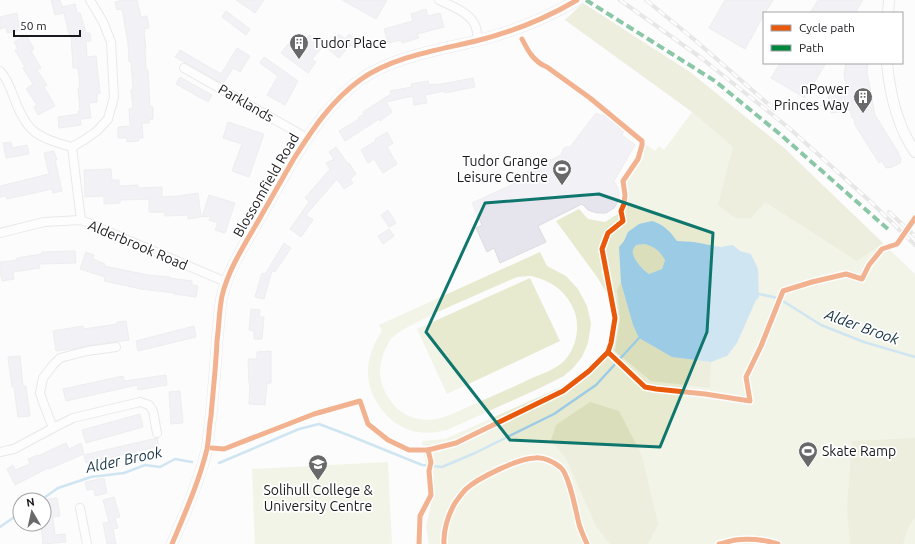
<svg xmlns="http://www.w3.org/2000/svg" width="915" height="544" font-family="Ubuntu,sans-serif">
	<style>
		.green { fill: #e7eacf; fill-rule: evenodd }
		.forest { fill: #dbdeba }
		.water { fill: #9ccbe6; fill-rule: evenodd }
		.lines { fill: none; stroke-linecap: round; stroke-linejoin: round }
		.stream { stroke: #9ccbe6; stroke-width: 2.5 }
		.building { fill: #e6e5ed; stroke: #dddcdf }
		.minor-casing { stroke: #d3d2d3; stroke-width: 10 }
		.tertiary-casing { stroke: #d3d2d3; stroke-width: 12 }
		.secondary-casing { stroke: #d3d2d3; stroke-width: 12 }
		.minor { stroke: #fff; stroke-width: 8 }
		.tertiary { stroke: #fff; stroke-width: 10 }
		.secondary { stroke: #fff; stroke-width: 11 }
		.rail-casing { stroke: #cfcecf; stroke-width: 4 }
		.rail { stroke: #fff; stroke-width: 2.5; stroke-dasharray: 8; stroke-linecap: butt }
		.quiet { stroke: #00873e; stroke-width: 4; stroke-dasharray: 8 4; stroke-linecap: butt }
		.cycleway-casing { stroke: #fff; stroke-width: 8 }
		.cycleway { stroke: #e8590c; stroke-width: 5 }
		.marked { fill: none; stroke: #0f766e; stroke-width: 3; stroke-linejoin: round }
		.labels { text-anchor: middle; stroke-width: 3.5; stroke-linejoin: round; paint-order: stroke }
		.poi-label { font-size: 14px; fill: #1a181c; stroke: #fff; text-anchor: start }
		.street-label { font-size: 14px; fill: #1a181c; stroke: #fff }
		.water-label { font-size: 15px; font-style: italic; fill: #173546; stroke: #fff }
	</style>
	<rect width="100%" height="100%" fill="#fcfcfc"/>
	<!-- green -->
	<g class="green">
		<polygon points="692,112 733,147 783,147 915,274 915,544 429,544 426,526 432,500 422,441 445,439 568,384 595,364 610,341 613,314 609,297 597,277 556,221 579,209 588,219 605,222 626,209 628,195 626,183 643,159 644,143 655,151 659,146 664,150"/>
		<path d="M540,252L547,266L566,276L578,289L587,306L591,324L588,343L582,357L573,368L564,376L542,387L447,430C437,432 429,434 419,432C390,429 366,397 368,368C369,355 375,342 382,331L379,325ZM531,276C552,281 566,291 574,310C581,327 576,351 562,363C553,370 542,374 532,378C509,389 486,399 463,409C445,417 434,423 414,418C395,413 380,390 380,372C380,363 383,353 387,346C389,342 391,338 394,336C397,333 401,331 404,329C417,322 429,316 442,310C467,299 492,288 517,277Z"/>
		<polygon points="530,278 560,341 447,394 417,329"/>
		<polygon points="388,462 392,544 255,544 252,469"/>
	</g>
	<!-- forest -->
	<g class="forest">
		<polygon points="583,3 690,72 783,147 883,243 857,261 765,202 751,218 735,218 718,205 733,147 692,112 565,20"/>
		<path d="M645,244C657,248 659,249 665,260L662,269L649,274C644,271 631,257 633,251C633,249 635,246 636,245Z"/>
		<polygon points="621,283 633,325 639,338 672,357 711,362 710,388 651,381 615,351 620,319 617,290"/>
		<polygon points="590,402 619,411 642,456 658,524 648,544 610,544 596,526 566,458 551,440 556,425"/>
		<polygon points="915,438 915,517 908,528 903,544 850,544 847,508 852,441"/>
	</g>
	<!-- water -->
	<path class="water" d="M652,221C664,225 669,230 677,241L694,242L720,247L733,245L740,251L751,254L758,269L759,297L756,300L737,343L727,356L711,362L672,357L639,338L633,325L621,283L619,247L624,241L628,232L639,224ZM645,244C656,248 659,250 665,260L662,269L649,274C644,271 634,260 633,254C632,250 634,248 636,245Z"/>
	<g class="lines">
		<!-- stream -->
		<g class="stream">
			<polyline points="759,294 778,298 821,325 864,342 915,357"/>
			<polyline points="219,463 299,429 319,424 348,435 422,465 442,467 475,453 554,414 596,385 639,338"/>
			<polyline points="41,500 58,488 91,477 124,473 145,465 160,467 175,459 192,462"/>
			<polyline points="0,527 20,513"/>
		</g>
	</g>
	<!-- building -->
	<g class="building">
		<polygon points="51,0 60,0 62,7 75,4 77,13 80,13 86,33 90,33 91,41 86,41 87,57 96,56 100,93 97,94 97,102 89,103 91,118 80,119 81,125 59,128 58,117 79,114 78,111 80,111 78,88 80,88 78,68 73,68 71,34 69,34 64,13 55,15"/>
		<polygon points="123,0 137,0 141,17 147,16 149,28 144,29 145,32 144,32 146,49 145,49 146,70 148,70 150,107 153,107 153,119 149,120 149,123 142,123 143,138 139,138 139,141 127,142 127,138 118,138 118,127 130,126 129,109 133,108 131,90 133,89 131,61 129,62 128,43 122,9 117,10 115,2"/>
		<polygon points="236,0 264,0 255,13"/>
		<polygon points="342,0 387,0 376,19"/>
		<polygon points="725,0 773,0 765,13 764,13 764,15 745,49 709,28"/>
		<polygon points="818,0 863,0 855,13 810,13"/>
		<polygon points="426,9 428,16 440,13 444,27 417,34 419,38 402,43 401,40 388,43 384,29 413,21 411,14"/>
		<polygon points="226,11 250,29 246,35 222,17"/>
		<polygon points="17,13 20,30 7,33 6,27 0,29 0,17"/>
		<polygon points="339,34 345,39 349,34 361,44 356,50 350,45 339,58 327,48"/>
		<polygon points="26,35 34,49 31,51 41,68 37,70 47,85 44,87 55,106 38,115 34,107 37,105 26,89 33,84 23,68 25,67 15,50 18,49 14,42"/>
		<polygon points="309,35 323,46 312,59 316,62 308,73 281,53 288,44 294,48 295,46 298,49"/>
		<polygon points="237,48 250,56 240,72 233,68 223,84 175,57 180,50 221,74"/>
		<polygon points="264,57 298,81 285,105 267,95 278,76 260,63"/>
		<polygon points="780,63 826,63 805,98 771,78"/>
		<polygon points="846,63 868,63 867,72 875,115 898,152 901,159 900,163 892,167 886,168 882,161 879,163 855,125 854,118 852,118 850,110 831,113 827,90 846,87 844,74"/>
		<polygon points="180,77 212,95 208,102 176,84"/>
		<polygon points="473,78 475,87 445,93 444,91 425,95 427,103 414,105 413,96 386,102 392,112 380,121 379,119 345,141 339,131 359,119 358,118 364,114 363,112 391,94 390,91 412,87 411,84 428,81 429,85 436,84 436,85"/>
		<polygon points="596,113 602,116 605,113 625,129 622,135 635,145 614,181 618,189 619,193 619,199 616,205 614,208 606,213 597,213 588,210 582,204 538,226 546,242 500,263 494,248 487,252 476,228 482,225 472,203 522,180 520,175 561,155 563,149 566,147 570,147"/>
		<polygon points="228,122 264,134 249,177 232,171 242,144 223,138"/>
		<polygon points="387,132 393,143 387,147 397,164 383,173 374,159 368,163 361,150 376,141 375,139"/>
		<polygon points="11,142 12,148 27,145 29,154 6,158 3,143"/>
		<polygon points="336,147 348,164 349,163 356,174 350,179 353,183 344,189 337,179 306,215 313,220 301,237 290,229 309,202 305,198 330,169 326,163 334,159 329,152"/>
		<polygon points="54,151 57,160 55,160 62,191 53,193 52,189 7,199 6,196 0,197 0,186 49,174 44,153"/>
		<polygon points="111,169 112,180 119,180 119,186 138,185 138,188 162,187 162,197 178,196 198,193 201,217 188,219 188,215 165,216 165,212 149,212 149,199 120,200 120,203 104,204 104,196 85,197 84,170"/>
		<polygon points="209,195 235,203 225,233 215,230 218,223 209,220 211,216 202,217"/>
		<polygon points="388,210 396,223 389,227 381,215"/>
		<polygon points="389,229 394,236 383,244 378,236"/>
		<polygon points="284,243 291,248 275,272 272,271 264,299 255,297 262,273 265,274"/>
		<polygon points="75,251 76,263 39,264 40,268 13,272 14,279 2,281 1,275 0,275 0,262 17,260 17,258 42,254 42,252"/>
		<polygon points="86,252 94,255 93,259 105,264 104,266 148,275 170,277 170,278 192,281 192,285 198,286 196,297 174,294 174,293 141,289 104,281 105,277 80,269"/>
		<polygon points="251,309 260,310 259,317 264,317 262,339 254,339 254,331 249,330"/>
		<polygon points="126,321 129,340 86,346 73,349 56,351 53,331 83,326 84,329 117,324 117,322"/>
		<polygon points="194,326 196,337 138,351 136,341"/>
		<polygon points="271,351 271,383 267,383 265,405 249,404 250,383 249,383 248,359 257,359 257,352"/>
		<polygon points="20,356 23,386 26,386 30,416 18,417 14,387 12,387 8,357"/>
		<polygon points="166,375 167,385 138,390 137,385 66,401 63,389 123,376 124,381"/>
		<polygon points="180,391 183,423 171,424 169,392"/>
		<polygon points="140,414 143,427 86,443 82,430"/>
		<polygon points="157,438 159,446 86,463 84,455"/>
		<polygon points="66,443 69,449 81,443 84,454 49,469 48,468 15,485 7,469 13,465 15,470 30,464 28,459 38,455 38,456"/>
		<polygon points="104,478 107,493 95,496 94,489 87,490 85,482"/>
		<polygon points="114,497 120,517 115,518 118,528 113,529 116,544 107,544 103,523 109,522 103,500"/>
		<polygon points="57,498 60,516 53,517 55,535 65,534 66,542 43,544 41,524 44,524 44,522 47,522 43,500"/>
	</g>
	<g class="lines">
		<!-- minor casing -->
		<g class="minor-casing">
			<g id="minor">
				<path d="M439,0C450,5 470,13 475,25C477,29 477,35 478,40"/>
				<polyline points="184,68 307,138"/>
				<path d="M0,71C6,77 10,87 13,95C26,132 36,137 72,147"/>
				<polyline points="81,220 72,147 84,140 97,131 108,119 114,97 111,42 103,22 90,0"/>
				<polyline points="0,233 44,222 81,220 226,282"/>
				<polyline points="53,428 43,402 40,393 43,378 53,365 60,358 87,351 116,347"/>
				<polyline points="0,452 14,449 53,428 73,418 140,402 149,405 153,411 157,433"/>
				<polyline points="80,508 87,544"/>
			</g>
		</g>
		<!-- tertiary casing -->
		<g class="tertiary-casing">
			<g id="tertiary">
				<polyline points="888,13 889,0"/>
				<path d="M887,63C890,95 897,126 915,152"/>
			</g>
		</g>
		<!-- secondary casing -->
		<g class="secondary-casing">
			<path id="secondary" d="M172,544C185,513 199,482 207,449C209,438 209,427 211,416C213,391 216,366 217,341C219,326 219,311 222,296C229,267 247,241 261,216C272,197 282,179 293,160C312,130 331,101 360,80C392,57 438,50 476,41C512,32 545,19 577,0"/>
		</g>
		<!-- minor -->
		<use href="#minor" class="minor"/>
		<!-- tertiary -->
		<use href="#tertiary" class="tertiary"/>
		<!-- secondary -->
		<use href="#secondary" class="secondary"/>
		<!-- rail casing -->
		<g class="rail-casing">
			<g id="rail">
				<polyline points="620,0 700,57 789,128 873,204 915,245"/>
				<polyline points="646,0 696,41 775,110"/>
				<polyline points="889,212 915,236"/>
			</g>
		</g>
		<!-- rail -->
		<use href="#rail" class="rail"/>
		<!-- quiet -->
		<polyline class="quiet" points="586,0 715,81 781,135 890,231"/>
		<!-- cycleway casing -->
		<g class="cycleway-casing">
			<g id="cycleway">
				<polyline points="608,352 645,387 656,389 705,394 750,401 746,377 761,346 783,291 812,282 846,274 862,279 869,265 882,249 897,244 915,218"/>
				<path d="M212,448L224,449L314,414L360,401L368,424L388,440L409,450H428L456,443L563,391L589,371L608,352L611,343L615,318L602,249L608,233L623,221L621,211L624,204L625,195L623,181L638,159L642,145V141L590,98L547,67C534,62 528,51 522,39"/>
				<path d="M172,544C185,513 199,482 207,449C209,438 209,427 211,416C213,391 216,366 217,341C219,326 219,311 222,296C229,267 247,241 261,216C272,197 282,179 293,160C312,130 331,101 360,80C392,57 438,50 476,41C512,32 545,19 577,0"/>
				<polyline points="419,544 420,516 431,495 429,471 431,462 428,450"/>
				<path d="M444,544C443,531 448,515 455,503C458,499 462,493 466,489C478,478 519,458 535,458C544,457 554,462 560,467C569,473 576,512 579,524C581,531 584,537 587,544"/>
				<path d="M719,544C725,543 730,541 735,540C750,538 765,540 778,544"/>
			</g>
		</g>
		<!-- cycleway -->
		<use href="#cycleway" class="cycleway"/>
	</g>
	<!-- marked area -->
	<path d="M0 0H915V544H0ZM599,194L713,233L707,332L660,447L510,440L426,332L485,203Z" fill="#fcfcfc" fill-opacity=".55" fill-rule="evenodd"/>
	<path class="marked" d="M599,194L713,233L707,332L660,447L510,440L426,332L485,203Z"/>
	<!-- icons -->
	<defs>
		<g id="building-pin" transform="scale(1)"><path d="M0 17L-7.5 6A9.5 9.5 0 1 1 7.5 6Z" fill="#69686a" stroke="#fff"/><path d="M-4-6H4V6H1V3H-1V6H-4ZM-2.5-4.3h1.7v1.8h-1.7ZM.8-4.3h1.7v1.8H.8ZM-2.5-1h1.7V.8h-1.7ZM.8-1h1.7V.8H.8Z" fill="#fff"/></g>
		<g id="stadium-pin" transform="scale(1)"><path d="M0 17L-7.5 6A9.5 9.5 0 1 1 7.5 6Z" fill="#69686a" stroke="#fff"/><path d="M0-5a6.5 5 0 1 0 0 10a6.5 5 0 1 0 0-10ZM-3.5-1.8h7v3.6h-7Z" fill="#fff"/></g>
		<g id="university-pin" transform="scale(1)"><path d="M0 17L-7.5 6A9.5 9.5 0 1 1 7.5 6Z" fill="#69686a" stroke="#fff"/><path d="M0-5L7-2L0 1L-7-2ZM-4 1L0 2.5L4 1V4Q0 6-4 4Z" fill="#fff"/></g>
	</defs>
	<g fill-rule="evenodd">
		<use href="#building-pin" x="299" y="43"/>
		<use href="#building-pin" x="863" y="97"/>
		<use href="#stadium-pin" x="562" y="169"/>
		<use href="#stadium-pin" x="808" y="451"/>
		<use href="#university-pin" x="318" y="464"/>
	</g>
	<g class="labels">
		<!-- poi labels -->
		<g class="poi-label">
			<text x="313" y="48">Tudor Place</text>
			<text x="849" y="94" text-anchor="end">nPower<tspan x="849" dy="16">Princes Way</tspan></text>
			<text x="548" y="166" text-anchor="end">Tudor Grange<tspan x="548" dy="16">Leisure Centre</tspan></text>
			<text x="822" y="456">Skate Ramp</text>
			<text x="318" y="495" text-anchor="middle">Solihull College &amp;<tspan x="318" dy="16">University Centre</tspan></text>
		</g>
		<!-- street labels -->
		<g class="street-label">
			<text transform="translate(246 103) rotate(30)" y="5">Parklands</text>
			<text transform="translate(266 185) rotate(-60)" y="5">Blossomfield Road</text>
			<text transform="translate(138 245) rotate(23)" y="5">Alderbrook Road</text>
		</g>
		<!-- water labels -->
		<g class="water-label">
			<text transform="translate(862 327) rotate(20)" y="5">Alder Brook</text>
			<text transform="translate(124 460) rotate(-12)" y="5">Alder Brook</text>
		</g>
	</g>
	<!-- legend -->
	<rect x="763" y="12" width="140" height="52" fill="#ffffff" stroke="#a3a3a4"/>
	<rect x="771" y="25" width="20" height="6" fill="#e8590c" stroke="#a3a3a4"/>
	<text x="799" y="32" font-size="12" fill="#1a181c">Cycle path</text>
	<rect x="771" y="45" width="20" height="6" fill="#00873e" stroke="#a3a3a4"/>
	<text x="799" y="52" font-size="12" fill="#1a181c">Path</text>
	<!-- north arrow -->
	<g transform="translate(32 512) rotate(351)"><circle r="19" fill="#ffffff" stroke="#a3a3a4"/>
	<path d="M0-3L7 15L0 10L-7 15Z" fill="#69686a"/>
	<text y="-6" font-size="11" font-weight="bold" text-anchor="middle" fill="#1a181c">N</text>
	</g>
	<!-- scale -->
	<path d="M14 30v6h66v-6" fill="none" stroke="#1a181c" stroke-width="2"/>
	<text x="20" y="30" font-size="12" fill="#1a181c" stroke="#ffffff" stroke-width="3" paint-order="stroke">50 m</text>
</svg>
